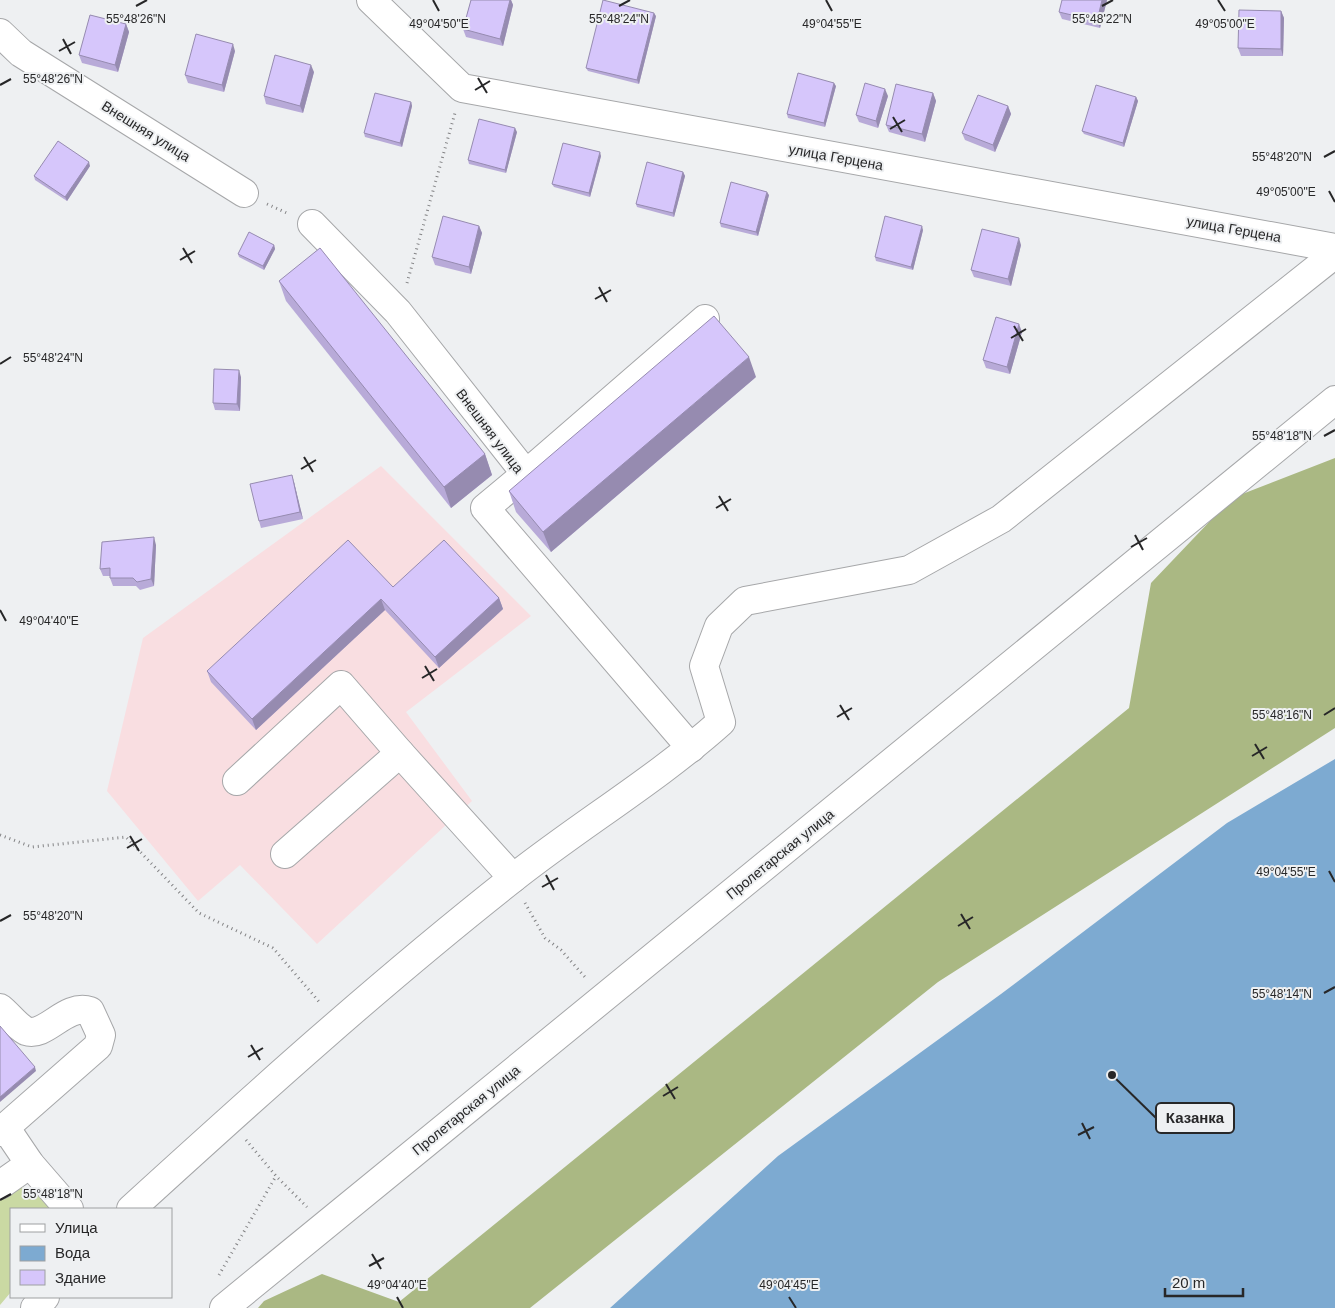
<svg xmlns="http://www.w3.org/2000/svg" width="1335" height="1308" font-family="Arial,sans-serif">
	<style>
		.commercial { fill: #f9dee1 }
		.green { fill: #cad9a3 }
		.forest { fill: #aab883 }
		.water { fill: #7daad1 }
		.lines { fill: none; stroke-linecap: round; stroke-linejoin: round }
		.minor-casing { stroke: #a6a7a9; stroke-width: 30 }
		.path { stroke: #828284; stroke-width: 3; stroke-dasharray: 1 4; stroke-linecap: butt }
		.minor { stroke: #fff; stroke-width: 28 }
		.wall { fill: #b8aad8 }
		.shaded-wall { fill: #968bb0 }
		.building { fill: #d6c6fb; stroke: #968bb0 }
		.ticks { fill: none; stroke: #272728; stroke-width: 2 }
		.labels { text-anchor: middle; stroke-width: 4; stroke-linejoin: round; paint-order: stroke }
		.street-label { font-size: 14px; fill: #272728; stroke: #eef0f2 }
		.ticks-label { font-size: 12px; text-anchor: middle; fill: #272728; stroke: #eef0f2; stroke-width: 4; stroke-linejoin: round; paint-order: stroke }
		.leader { fill: none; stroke: #272728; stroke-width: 2 }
		.callout-dot { fill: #272728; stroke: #eef0f2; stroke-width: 2 }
		.callout { fill: #eef0f2; stroke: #272728; stroke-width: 2 }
		.callout-label { font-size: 15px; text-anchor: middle; font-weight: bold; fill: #272728 }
	</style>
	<rect width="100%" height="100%" fill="#eef0f2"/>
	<!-- commercial -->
	<polygon class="commercial" points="381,466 531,616 406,712 472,801 317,944 240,865 198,901 107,791 143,638"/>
	<!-- green -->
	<polygon class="green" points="24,1187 36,1188 54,1209 11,1209 11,1292 0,1305 0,1200 12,1190"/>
	<!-- forest -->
	<polygon class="forest" points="1335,458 1335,728 938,982 530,1308 258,1308 264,1301 322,1274 399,1302 1129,708 1151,583 1232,498"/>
	<!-- water -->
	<polygon class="water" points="1335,759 1335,1308 610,1308 778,1156 1001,994 1227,823"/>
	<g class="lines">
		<!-- minor casing -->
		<g class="minor-casing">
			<g id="minor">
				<polyline points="371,0 462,88 1335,248"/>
				<polyline points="0,33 21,53 244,193"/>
				<polyline points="312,224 398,312 526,474 485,508 691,748"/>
				<polyline points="526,474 705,319"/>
				<polyline points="237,781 341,685 400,753"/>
				<polyline points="285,854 400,753 513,878"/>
				<path d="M0,1008C9,1015 16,1026 26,1031C46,1038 65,1003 90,1011L101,1035L98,1046L0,1132"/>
				<polyline points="5,1127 30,1164 69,1209"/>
				<polyline points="0,1185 30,1164"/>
				<path d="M131,1209C255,1096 380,983 512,879C580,825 656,780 721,722L704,666L719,626L745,601L909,570L1001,519L1335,254"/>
				<polyline points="35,1308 45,1297"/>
				<polyline points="224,1308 1335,400"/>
			</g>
		</g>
		<!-- path -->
		<g class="path">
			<polyline points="267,204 289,214"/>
			<polyline points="407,283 455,113"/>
			<polyline points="0,835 32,847 126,837 199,913 273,948 321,1004"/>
			<polyline points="525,903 545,938 561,950 585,977"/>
			<polyline points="246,1140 276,1176 307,1207"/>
			<polyline points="219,1275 276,1176"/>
		</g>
		<!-- minor -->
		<use href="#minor" class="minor"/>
	</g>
	<!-- wall -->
	<g class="wall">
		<polygon points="471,0 511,0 513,5 503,46 466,37 463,29"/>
		<polygon points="1107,0 1100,28 1062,19 1059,12"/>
		<polygon points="1281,11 1284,18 1283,56 1241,56 1238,48"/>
		<polygon points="656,16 639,84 588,71 586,68"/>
		<polygon points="126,24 129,32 118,72 82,63 79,55"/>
		<polygon points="235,51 224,92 188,83 185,75"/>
		<polygon points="314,72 303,113 266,104 264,96"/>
		<polygon points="836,86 825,127 788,118 787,114"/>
		<polygon points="933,93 936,101 925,142 889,132 886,125"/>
		<polygon points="888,96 878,128 859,122 856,115"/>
		<polygon points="1136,97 1138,101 1124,147 1084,134 1082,131"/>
		<polygon points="411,102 412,106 402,147 365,137 364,133"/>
		<polygon points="1008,106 1011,114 995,152 965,140 962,133"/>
		<polygon points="517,132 506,173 469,164 468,160"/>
		<polygon points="601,156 590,197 554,187 552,184"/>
		<polygon points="90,166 67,201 35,180 34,176"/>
		<polygon points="683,172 685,176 674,217 637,207 636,204"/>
		<polygon points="769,195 758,236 721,227 720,223"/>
		<polygon points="479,226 482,233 471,274 435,265 432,257"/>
		<polygon points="923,230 913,270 876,261 875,257"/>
		<polygon points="274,245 275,249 264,270 239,257 238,254"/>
		<polygon points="1021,245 1011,286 974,277 971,270"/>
		<polygon points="279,281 485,454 492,475 451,508 286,301"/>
		<polygon points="1022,332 1010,374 986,368 983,360"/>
		<polygon points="241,377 240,411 215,410 213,403"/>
		<polygon points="756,377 551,552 516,512 509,491"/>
		<polygon points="294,482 303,519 261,528 259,521"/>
		<polygon points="156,545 154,586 140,590 136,586 113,586 110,578 110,576 103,576 100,569"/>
		<polygon points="393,587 499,598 503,609 439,668 385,610 256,730 211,682 207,671"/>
	</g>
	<!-- shaded-wall -->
	<g class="shaded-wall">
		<polygon points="510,0 511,0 513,5 503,46 500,39"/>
		<polygon points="1102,0 1107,0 1100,28 1097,21"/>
		<polygon points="1281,11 1284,18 1283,56 1281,49"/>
		<polygon points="654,13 656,16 639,84 637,80"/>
		<polygon points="126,24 129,32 118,72 115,65"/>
		<polygon points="233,44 235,51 224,92 222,85"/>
		<polygon points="311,65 314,72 303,113 300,106"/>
		<polygon points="834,83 836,86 825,127 824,123"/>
		<polygon points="885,89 888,96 878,128 876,121"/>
		<polygon points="933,93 936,101 925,142 922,134"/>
		<polygon points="1136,97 1138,101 1124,147 1123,143"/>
		<polygon points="411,102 412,106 402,147 400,143"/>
		<polygon points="1008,106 1011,114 995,152 993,145"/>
		<polygon points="515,128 517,132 506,173 505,170"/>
		<polygon points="600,152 601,156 590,197 589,193"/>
		<polygon points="89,162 90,166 67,201 65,197"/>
		<polygon points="683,172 685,176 674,217 673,213"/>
		<polygon points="767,192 769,195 758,236 756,232"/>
		<polygon points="479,226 482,233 471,274 469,267"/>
		<polygon points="922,226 923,230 913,270 911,267"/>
		<polygon points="1019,238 1021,245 1011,286 1008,279"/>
		<polygon points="274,245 275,249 264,270 263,266"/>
		<polygon points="1019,324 1022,332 1010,374 1007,367"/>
		<polygon points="749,357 756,377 551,552 543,532"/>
		<polygon points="239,370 241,377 240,411 237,404"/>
		<polygon points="485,454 492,475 451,508 444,487"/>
		<polygon points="292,475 294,482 303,519 300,512"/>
		<polygon points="154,537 156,545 154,586 151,579"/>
		<polygon points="499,598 503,609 439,668 435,657"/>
		<polygon points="381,599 385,610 256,730 252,719"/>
		<polygon points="35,1067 36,1071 0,1102 0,1097"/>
	</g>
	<!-- building -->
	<g class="building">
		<polygon points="471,0 510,0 500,39 463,29"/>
		<polygon points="603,0 654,13 637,80 586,68"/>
		<polygon points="1062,0 1102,0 1097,21 1059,12"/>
		<polygon points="1239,10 1281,11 1281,49 1238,48"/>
		<polygon points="90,15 126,24 115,65 79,55"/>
		<polygon points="196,34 233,44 222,85 185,75"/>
		<polygon points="275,55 311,65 300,106 264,96"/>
		<polygon points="798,73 834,83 824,123 787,114"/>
		<polygon points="865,83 885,89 876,121 856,115"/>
		<polygon points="896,84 933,93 922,134 886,125"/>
		<polygon points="1096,85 1136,97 1123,143 1082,131"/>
		<polygon points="375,93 411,102 400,143 364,133"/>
		<polygon points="978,95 1008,106 993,145 962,133"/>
		<polygon points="479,119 515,128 505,170 468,160"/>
		<polygon points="58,141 89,162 65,197 34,176"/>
		<polygon points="563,143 600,152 589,193 552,184"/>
		<polygon points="647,162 683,172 673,213 636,204"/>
		<polygon points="731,182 767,192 756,232 720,223"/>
		<polygon points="443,216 479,226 469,267 432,257"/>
		<polygon points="885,216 922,226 911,267 875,257"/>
		<polygon points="982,229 1019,238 1008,279 971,270"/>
		<polygon points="249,232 274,245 263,266 238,254"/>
		<polygon points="320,248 485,454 444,487 279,281"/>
		<polygon points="714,316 749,357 543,532 509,491"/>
		<polygon points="996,317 1019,324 1007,367 983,360"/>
		<polygon points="214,369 239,370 237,404 213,403"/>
		<polygon points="292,475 300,512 259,521 250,484"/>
		<polygon points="154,537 151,579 137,582 133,578 110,578 110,568 100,569 102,542"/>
		<polygon points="348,540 393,587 444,540 499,598 435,657 381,599 252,719 207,671"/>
		<polygon points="0,1026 35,1067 0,1097"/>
	</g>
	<!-- ticks -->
	<path class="ticks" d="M433,0L439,11M826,0L832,11M1218,0L1225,11M136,6L147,0M619,6L630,0M1102,6L1113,0M63,39L71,54M59,51L75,42M478,78L487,93M0,85L11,79M475,90L490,81M893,117L902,132M890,129L905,120M1324,157L1335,151M1329,191L1335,202M183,248L192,263M180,260L195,251M599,287L607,302M595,299L611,290M1014,326L1023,341M1011,338L1026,329M0,364L11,357M1324,436L1335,430M304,457L313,472M301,469L316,460M719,496L728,511M716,508L731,499M1135,535L1143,550M1131,547L1147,538M0,610L6,621M425,666L434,681M422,678L437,669M840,705L849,720M1324,715L1335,708M837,717L852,708M1255,744L1264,759M1252,756L1267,747M130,836L139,851M127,848L142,839M1329,871L1335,882M546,875L554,890M542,887L558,878M961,914L970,929M0,921L11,915M958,926L973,917M1324,993L1335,987M251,1045L260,1060M248,1057L263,1048M666,1084L675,1099M663,1096L678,1087M1082,1123L1090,1139M1078,1135L1094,1127M0,1200L11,1194M372,1254L381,1269M369,1266L384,1258M397,1297L403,1308M789,1297L796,1308"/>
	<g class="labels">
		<!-- street labels -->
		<g class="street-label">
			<text transform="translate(146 131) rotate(32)" y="5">Внешняя улица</text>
			<text transform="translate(836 157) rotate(10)" y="5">улица Герцена</text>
			<text transform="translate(1234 229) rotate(10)" y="5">улица Герцена</text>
			<text transform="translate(490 431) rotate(53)" y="5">Внешняя улица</text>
			<text transform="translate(780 854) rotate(-39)" y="5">Пролетарская улица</text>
			<text transform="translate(466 1110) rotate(-39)" y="5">Пролетарская улица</text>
		</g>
	</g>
	<g class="ticks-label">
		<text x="619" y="23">55°48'24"N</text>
		<text x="1102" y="23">55°48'22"N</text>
		<text x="136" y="23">55°48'26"N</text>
		<text x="439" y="28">49°04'50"E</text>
		<text x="832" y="28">49°04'55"E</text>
		<text x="1225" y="28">49°05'00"E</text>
		<text x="53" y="83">55°48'26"N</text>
		<text x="1282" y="161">55°48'20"N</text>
		<text x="1286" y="196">49°05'00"E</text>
		<text x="53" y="362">55°48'24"N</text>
		<text x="1282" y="440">55°48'18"N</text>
		<text x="49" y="625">49°04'40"E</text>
		<text x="1282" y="719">55°48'16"N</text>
		<text x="1286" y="876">49°04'55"E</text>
		<text x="53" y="920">55°48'20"N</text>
		<text x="1282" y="998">55°48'14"N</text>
		<text x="53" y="1198">55°48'18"N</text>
		<text x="397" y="1289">49°04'40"E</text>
		<text x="789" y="1289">49°04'45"E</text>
	</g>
	<!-- callouts -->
	<path class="leader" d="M1112 1075L1156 1118"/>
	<circle class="callout-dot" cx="1112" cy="1075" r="5"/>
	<rect class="callout" x="1156" y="1103" width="78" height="30" rx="5"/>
	<g class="callout-label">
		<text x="1195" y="1123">Казанка</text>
	</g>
	<!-- legend -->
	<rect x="10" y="1208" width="162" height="90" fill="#eef0f2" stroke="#9ea0a1"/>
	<rect x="20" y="1224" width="25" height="8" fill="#ffffff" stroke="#9ea0a1"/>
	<text x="55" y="1233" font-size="15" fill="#272728">Улица</text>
	<rect x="20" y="1246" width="25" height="15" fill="#7daad1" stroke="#9ea0a1"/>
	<text x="55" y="1258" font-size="15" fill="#272728">Вода</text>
	<rect x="20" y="1270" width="25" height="15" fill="#d6c6fb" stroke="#9ea0a1"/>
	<text x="55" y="1283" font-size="15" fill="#272728">Здание</text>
	<!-- scale -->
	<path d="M1165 1288v8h78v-8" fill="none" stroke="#272728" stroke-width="2.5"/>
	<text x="1172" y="1288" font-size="15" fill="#272728" stroke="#eef0f2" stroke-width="4" paint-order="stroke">20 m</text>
</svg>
